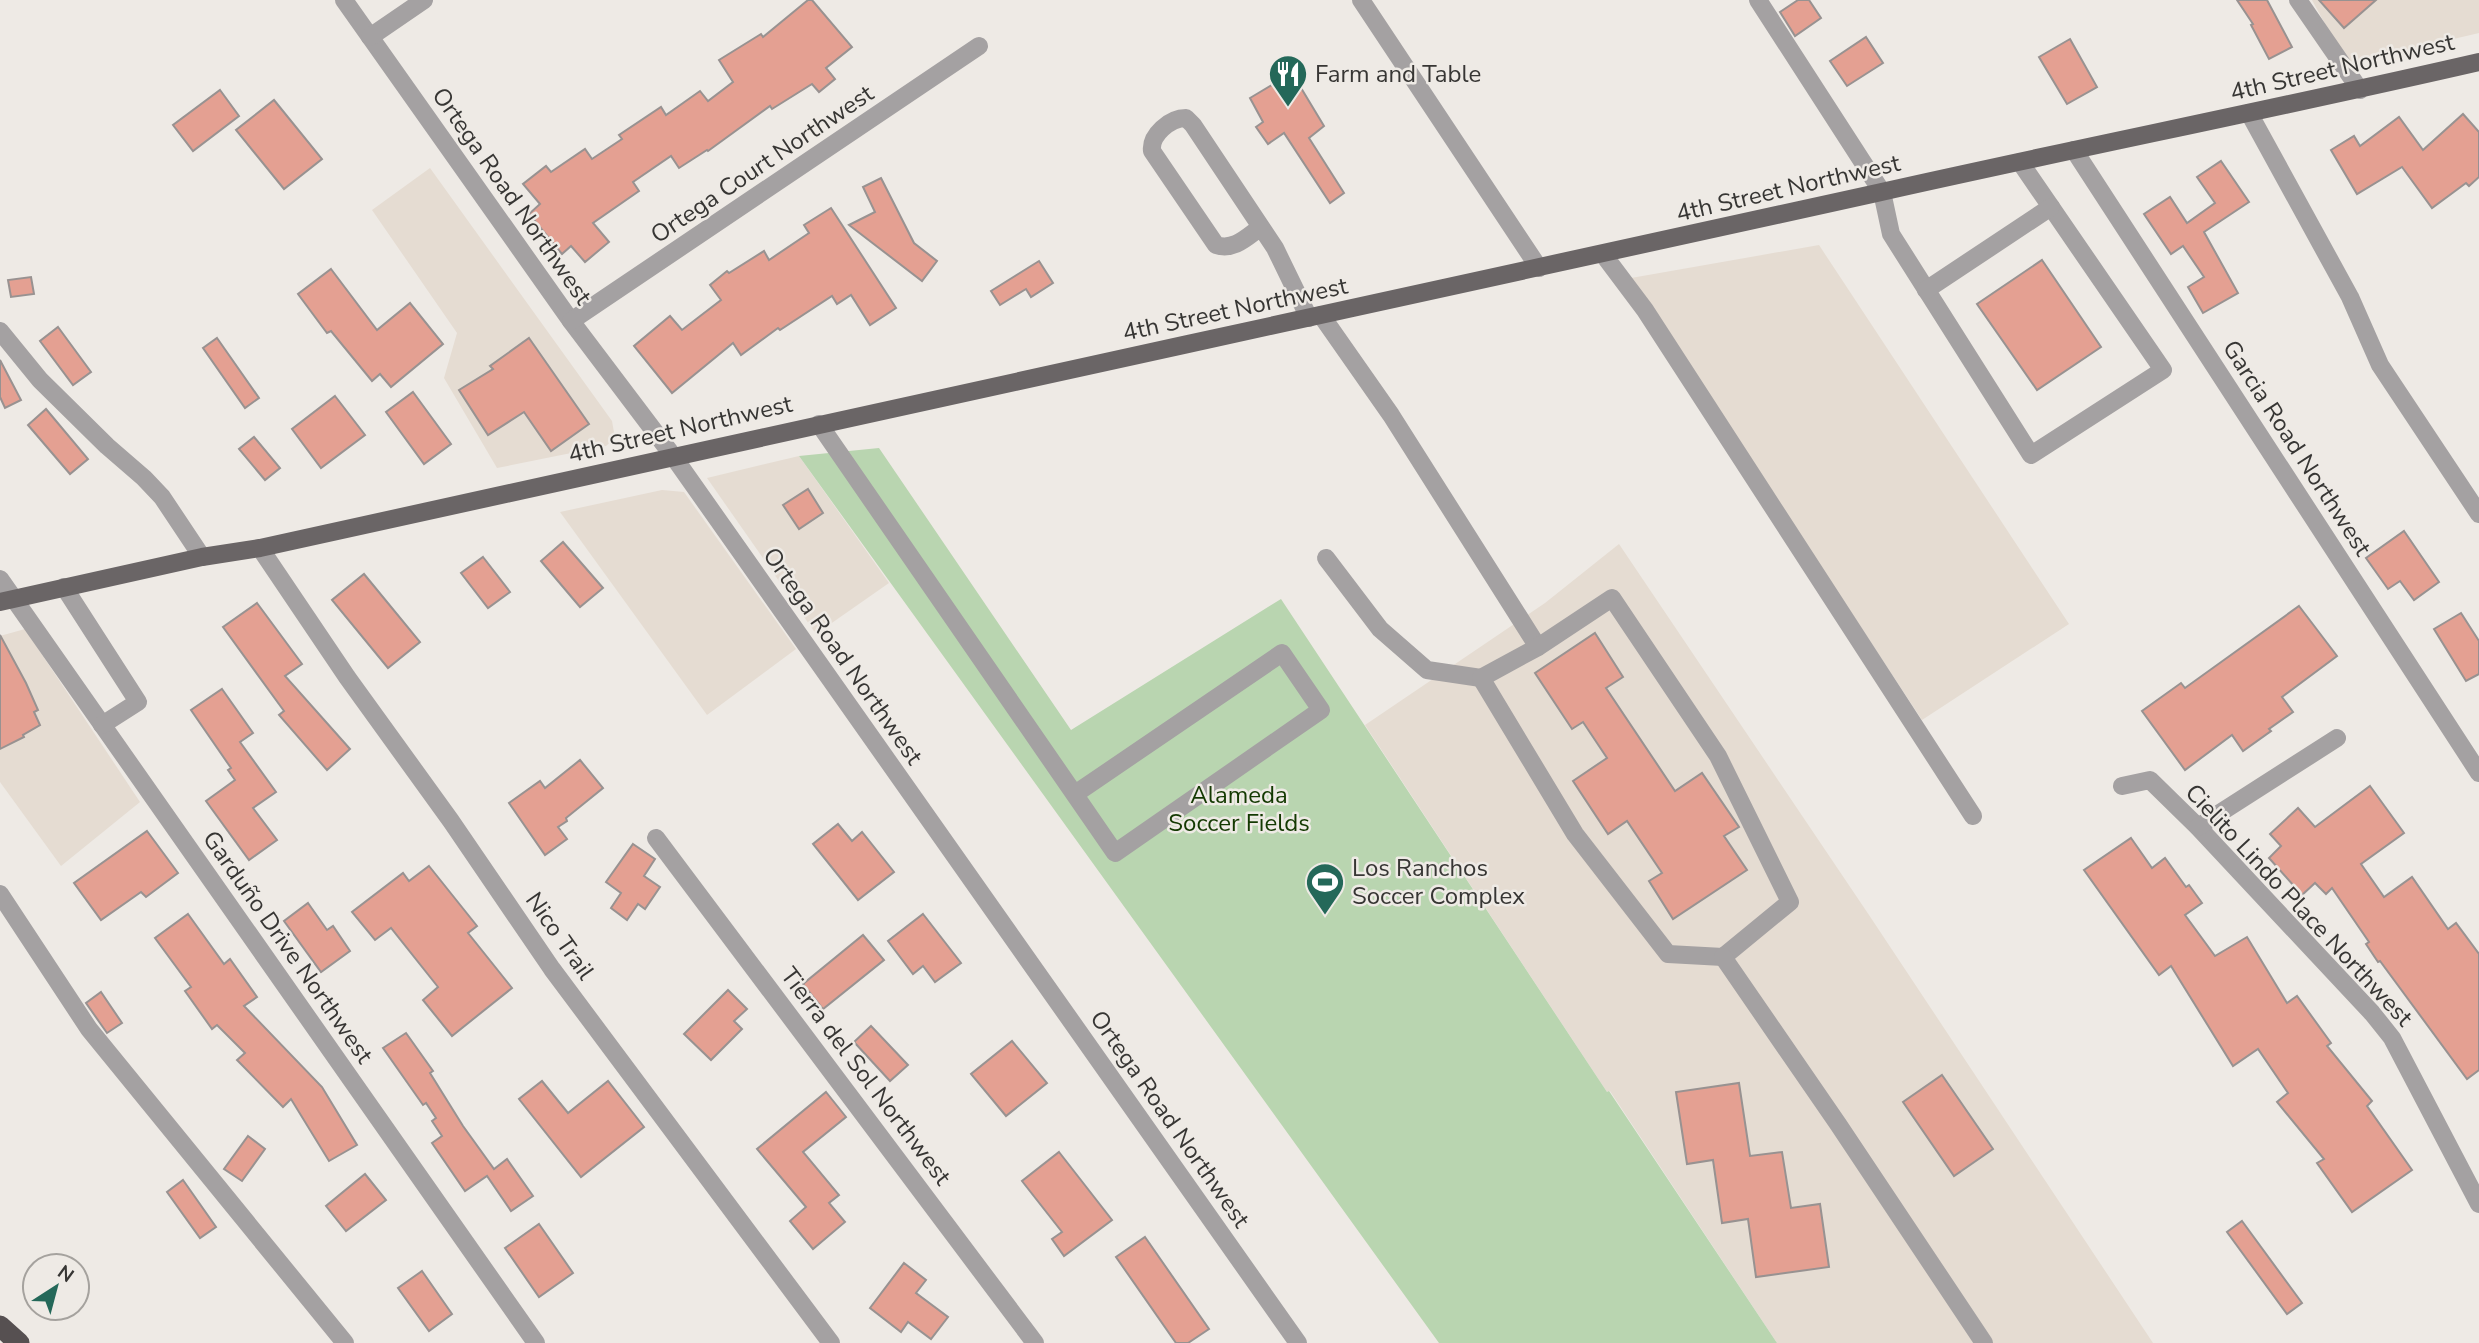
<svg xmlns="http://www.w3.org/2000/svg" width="2479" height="1343" font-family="'Nunito Sans',sans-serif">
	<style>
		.built { fill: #e5dcd2 }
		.green { fill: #b9d5b0 }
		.building { fill: #e4a092; stroke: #989291; stroke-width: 2 }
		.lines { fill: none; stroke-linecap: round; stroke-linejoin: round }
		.minor { stroke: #a4a1a2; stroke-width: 18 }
		.major { stroke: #6a6566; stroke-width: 18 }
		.highway { stroke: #565051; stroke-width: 21 }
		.labels { text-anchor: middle; stroke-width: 5; stroke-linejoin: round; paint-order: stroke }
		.street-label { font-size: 24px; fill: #373634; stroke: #eeeae5 }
		.poi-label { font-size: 24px; fill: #373634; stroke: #eeeae5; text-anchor: start }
		.park-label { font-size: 24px; fill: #133901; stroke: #eeeae5 }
	</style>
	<rect width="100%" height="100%" fill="#eeeae5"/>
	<!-- built -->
	<g class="built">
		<polygon points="2312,0 2479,0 2479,33 2347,64"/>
		<polygon points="430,168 612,421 615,438 606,446 497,468 444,378 457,333 372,210"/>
		<polygon points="1819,245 2069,624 1922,720 1631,278"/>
		<polygon points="799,456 889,583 816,634 707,478"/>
		<polygon points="662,490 684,492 796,649 707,715 560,512"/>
		<polygon points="1619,544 1869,915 2153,1343 1777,1343 1610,1091 1607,1092 1365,725 1545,603"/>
		<polygon points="25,629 140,802 61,866 0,782 0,636"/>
	</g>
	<!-- green -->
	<polygon class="green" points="879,448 1071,730 1281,599 1607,1092 1609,1091 1777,1343 1439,1343 799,456"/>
	<!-- building -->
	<g class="building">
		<polygon points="808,0 812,0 852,47 826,68 835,79 819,92 812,84 772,109 770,106 708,151 707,150 679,168 671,156 633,182 639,191 593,223 609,242 585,262 571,246 562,254 529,214 540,204 523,184 546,166 551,172 585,149 592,159 622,139 619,135 661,107 666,115 700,91 708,101 733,82 719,60 761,34 763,37"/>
		<polygon points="1798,0 1809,0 1821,18 1795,36 1780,12"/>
		<polygon points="2237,0 2267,0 2292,47 2269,59 2251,25 2253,24"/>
		<polygon points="2319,0 2376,0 2344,28"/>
		<polygon points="1866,37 1883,63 1847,86 1830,61"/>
		<polygon points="2070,39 2097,87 2067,104 2039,57"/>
		<polygon points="1292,73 1324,126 1309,138 1344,193 1330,203 1284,133 1268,144 1256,127 1263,122 1250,98"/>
		<polygon points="220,90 239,116 193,151 173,125"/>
		<polygon points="274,100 322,159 284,189 236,130"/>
		<polygon points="2463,114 2479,132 2479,177 2469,186 2466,183 2432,208 2402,167 2357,194 2331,150 2354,136 2360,146 2399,117 2423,150"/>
		<polygon points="2221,161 2249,202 2204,232 2238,293 2203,313 2188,287 2204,277 2183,246 2171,254 2144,214 2170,197 2187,223 2215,203 2197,177"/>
		<polygon points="881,178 914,243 937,261 922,281 849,225 875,212 863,187"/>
		<polygon points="831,208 896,308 870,325 851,295 837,304 832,296 780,330 778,328 741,355 733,343 672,393 634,346 670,316 682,330 721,300 710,285 727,271 729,273 764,251 769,260 809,233 804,225"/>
		<polygon points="2042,260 2101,347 2037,390 1977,304"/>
		<polygon points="1039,261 1053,283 1031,297 1026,289 1000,305 991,291"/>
		<polygon points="331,269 377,330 410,303 443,344 391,387 380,374 372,381 331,331 327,333 298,294"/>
		<polygon points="31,277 34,294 11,297 8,280"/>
		<polygon points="58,327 91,372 73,385 40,341"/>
		<polygon points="217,338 259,398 245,408 203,348"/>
		<polygon points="529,338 589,424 551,451 524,412 488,435 459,390 493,369 490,366"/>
		<polygon points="0,360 21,400 5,408 0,397"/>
		<polygon points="413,392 451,444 424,464 386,412"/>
		<polygon points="335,396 365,435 321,468 292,429"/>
		<polygon points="46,409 88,459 70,474 28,425"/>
		<polygon points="254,437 280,468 265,480 239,449"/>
		<polygon points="808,489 823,513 799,529 783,505"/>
		<polygon points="2404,531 2439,582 2414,600 2400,581 2388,589 2366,558"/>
		<polygon points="563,542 603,588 580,607 541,561"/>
		<polygon points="483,557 510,592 488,608 461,573"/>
		<polygon points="364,574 420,642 388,668 332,600"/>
		<polygon points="257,603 302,664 285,676 350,749 327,770 279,715 284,711 223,627"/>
		<polygon points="2299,606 2337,656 2282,697 2293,712 2269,729 2271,731 2243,751 2232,735 2185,770 2142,711 2181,683 2185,688"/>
		<polygon points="2461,613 2479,641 2479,674 2466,681 2434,629"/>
		<polygon points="1595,633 1623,677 1606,688 1675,791 1702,773 1739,827 1724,836 1747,870 1673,919 1649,881 1662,873 1627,821 1608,834 1573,781 1607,758 1583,722 1572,729 1535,673"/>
		<polygon points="0,635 26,683 38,710 34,712 40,725 23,735 24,737 0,749"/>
		<polygon points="222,689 253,733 240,742 276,792 253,808 277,840 249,860 206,801 235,780 228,770 231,768 191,710"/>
		<polygon points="580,760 603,788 566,818 567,821 558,827 567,839 545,855 509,803 540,781 545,788"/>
		<polygon points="2370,786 2404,833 2361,864 2384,897 2412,877 2448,929 2456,923 2479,954 2479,1070 2467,1079 2380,961 2378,962 2366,944 2369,942 2332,888 2326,894 2315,883 2302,895 2269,858 2281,846 2270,834 2298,808 2315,827"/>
		<polygon points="838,824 852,841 862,832 894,872 858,900 813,844"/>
		<polygon points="147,831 178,873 146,897 141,892 101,920 74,883"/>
		<polygon points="2131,838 2152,868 2165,858 2186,887 2189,885 2202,903 2185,915 2215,956 2247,937 2287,1003 2297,996 2331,1043 2327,1046 2372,1101 2367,1106 2412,1170 2352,1212 2317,1163 2324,1159 2277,1102 2288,1093 2258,1049 2233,1066 2171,966 2159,975 2084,870"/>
		<polygon points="633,844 655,859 644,876 660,887 645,909 638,904 627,920 611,908 621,893 606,882"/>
		<polygon points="429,866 477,926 468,933 512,988 452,1036 423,1000 438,987 391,928 375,940 352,912 403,873 409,881"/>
		<polygon points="308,903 327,930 333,926 350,951 321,972 284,921"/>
		<polygon points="188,914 224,964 230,959 257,997 244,1006 322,1087 357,1145 329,1161 291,1099 283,1107 237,1060 245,1053 217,1025 212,1029 185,991 191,987 155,938"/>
		<polygon points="923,914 961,963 935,982 923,966 913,974 888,941"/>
		<polygon points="863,935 884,960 823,1009 803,984"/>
		<polygon points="728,990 747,1009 734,1021 742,1029 711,1060 684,1034"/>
		<polygon points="101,992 122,1023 107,1033 86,1003"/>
		<polygon points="871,1026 908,1065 890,1081 854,1042"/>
		<polygon points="406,1033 433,1071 430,1073 463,1126 494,1169 507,1159 533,1196 511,1211 487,1176 465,1191 432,1143 442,1136 432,1121 436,1118 426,1103 423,1105 383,1048"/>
		<polygon points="1012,1041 1047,1083 1006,1116 971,1074"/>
		<polygon points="1942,1075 1993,1149 1954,1176 1903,1102"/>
		<polygon points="542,1081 568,1113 608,1081 644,1127 581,1177 519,1099"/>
		<polygon points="1739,1083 1750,1156 1782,1152 1791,1208 1820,1204 1829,1267 1756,1277 1748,1219 1722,1223 1713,1160 1687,1164 1676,1092"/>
		<polygon points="826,1092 846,1117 803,1152 839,1195 829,1203 845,1222 813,1249 790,1221 806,1207 757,1149"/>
		<polygon points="248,1136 265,1149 242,1181 224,1169"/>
		<polygon points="1059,1152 1112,1220 1064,1256 1052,1239 1062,1232 1022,1181"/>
		<polygon points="365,1174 386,1200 346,1231 326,1206"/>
		<polygon points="183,1180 216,1227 200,1238 167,1192"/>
		<polygon points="2242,1221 2302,1303 2287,1314 2227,1232"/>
		<polygon points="539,1224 573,1273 539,1297 505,1248"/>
		<polygon points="1145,1237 1209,1329 1188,1343 1176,1343 1116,1257"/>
		<polygon points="904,1263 926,1280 916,1293 948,1317 931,1339 908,1322 901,1332 870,1308"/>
		<polygon points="422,1271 452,1314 429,1331 398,1288"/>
	</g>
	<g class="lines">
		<!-- minor -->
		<g class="minor">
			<polyline points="344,0 571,321 673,456 1298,1343"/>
			<polyline points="1361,0 1539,268"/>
			<polyline points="1758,0 1882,192 1891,234 2031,455 2163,370 2020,162"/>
			<polyline points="2298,0 2360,90"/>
			<polyline points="370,37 424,0"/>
			<polyline points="2249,113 2350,297 2380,365 2479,514"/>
			<polyline points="2074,150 2479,773"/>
			<path d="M1261,227C1247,237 1234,251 1216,245L1152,151C1150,135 1170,118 1186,118L1193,125L1275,248L1309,318"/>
			<polyline points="1603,254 1645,310 1973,816"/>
			<polyline points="1926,290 2051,207"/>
			<polyline points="1321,315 1391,415 1538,647"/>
			<polyline points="571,321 979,46"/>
			<polyline points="0,331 40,380 107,446 144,478 162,497 202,557"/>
			<polyline points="819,424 1115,853 1321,710 1282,653 1075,794"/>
			<polyline points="260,548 347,677 451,821 552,969 831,1343"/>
			<polyline points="1326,558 1380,629 1427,670 1481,678"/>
			<polyline points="0,579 536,1343"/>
			<polyline points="64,587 138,702 102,725"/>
			<polygon points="1612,598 1718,756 1790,902 1723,957 1668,954 1575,834 1481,678 1538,647"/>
			<polyline points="2122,786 2150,780 2198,827 2372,1013 2392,1038 2479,1204"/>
			<polyline points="2198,827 2337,738"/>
			<polyline points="656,838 1035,1343"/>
			<polyline points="0,894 89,1029 345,1343"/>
			<polyline points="1723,957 1838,1124 1984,1343"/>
		</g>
		<!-- major -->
		<path class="major" d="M0,602L202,557L260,548C799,428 1338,312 1877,193C2077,148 2279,108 2479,62"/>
		<!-- highway -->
		<polyline class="highway" points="0,1326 19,1343"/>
	</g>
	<!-- icons -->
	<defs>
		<g id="restaurant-pin" transform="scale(2.0125)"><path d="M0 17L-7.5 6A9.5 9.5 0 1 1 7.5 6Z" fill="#246859" stroke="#eeeae5"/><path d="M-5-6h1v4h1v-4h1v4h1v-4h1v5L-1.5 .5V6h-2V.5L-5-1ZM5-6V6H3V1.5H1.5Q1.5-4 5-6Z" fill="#fff"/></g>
		<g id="stadium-pin" transform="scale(2.0125)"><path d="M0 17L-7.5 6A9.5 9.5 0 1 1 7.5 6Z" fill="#246859" stroke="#eeeae5"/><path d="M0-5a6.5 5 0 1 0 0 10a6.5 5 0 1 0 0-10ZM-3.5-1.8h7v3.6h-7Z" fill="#fff"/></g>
	</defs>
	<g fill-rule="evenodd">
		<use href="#restaurant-pin" x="1288" y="74"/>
		<use href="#stadium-pin" x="1325" y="882"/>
	</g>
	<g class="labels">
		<!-- street labels -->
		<g class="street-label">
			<text transform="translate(2342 67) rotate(-13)" y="8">4th Street Northwest</text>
			<text transform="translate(762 164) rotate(-34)" y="8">Ortega Court Northwest</text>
			<text transform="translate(1788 188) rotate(-13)" y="8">4th Street Northwest</text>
			<text transform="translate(512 196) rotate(55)" y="8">Ortega Road Northwest</text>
			<text transform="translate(1235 309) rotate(-12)" y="8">4th Street Northwest</text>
			<text transform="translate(680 429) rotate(-13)" y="8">4th Street Northwest</text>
			<text transform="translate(2297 448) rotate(57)" y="8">Garcia Road Northwest</text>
			<text transform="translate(843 656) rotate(55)" y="8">Ortega Road Northwest</text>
			<text transform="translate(2299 905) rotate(47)" y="8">Cielito Lindo Place Northwest</text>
			<text transform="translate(560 936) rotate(55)" y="8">Nico Trail</text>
			<text transform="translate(288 947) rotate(55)" y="8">Garduño Drive Northwest</text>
			<text transform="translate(866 1076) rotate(53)" y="8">Tierra del Sol Northwest</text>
			<text transform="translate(1170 1119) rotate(55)" y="8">Ortega Road Northwest</text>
		</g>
		<!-- poi labels -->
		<g class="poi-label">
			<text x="1315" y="82">Farm and Table</text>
			<text x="1352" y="876">Los Ranchos<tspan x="1352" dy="28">Soccer Complex</tspan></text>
		</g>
		<!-- park labels -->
		<g class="park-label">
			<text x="1239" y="803">Alameda<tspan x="1239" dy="28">Soccer Fields</tspan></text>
		</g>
	</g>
	<!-- north arrow -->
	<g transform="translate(56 1287) rotate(36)"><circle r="33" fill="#eeeae5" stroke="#a5a29e" stroke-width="2"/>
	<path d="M0-5L12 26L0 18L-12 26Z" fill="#246859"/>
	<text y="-10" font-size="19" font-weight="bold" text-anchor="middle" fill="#373634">N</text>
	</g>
</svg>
